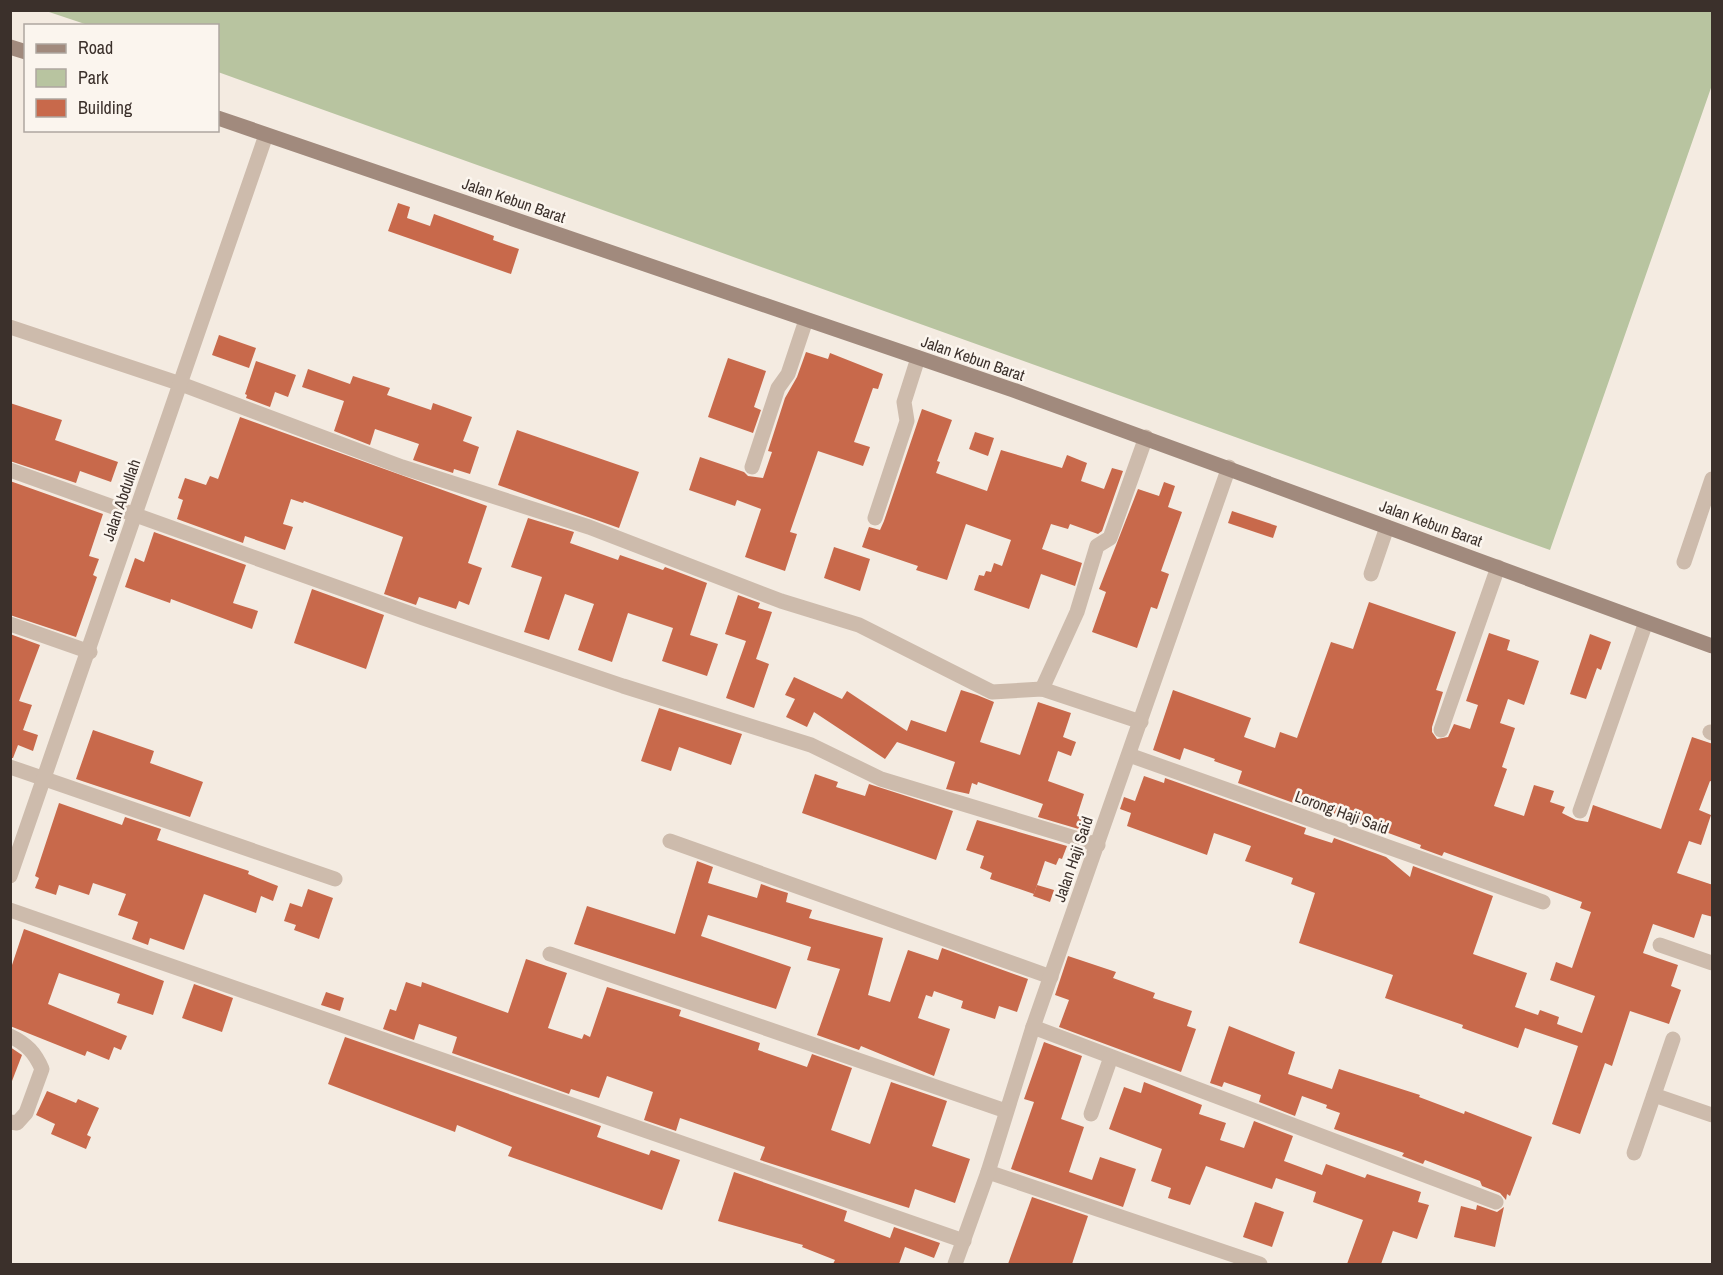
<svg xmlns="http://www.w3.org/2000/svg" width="1723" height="1275" font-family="'Archivo Narrow',sans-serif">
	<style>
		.green { fill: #b8c4a0 }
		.building { fill: #c8694b }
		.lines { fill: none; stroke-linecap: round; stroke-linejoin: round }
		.minor { stroke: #cdbbac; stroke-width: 15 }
		.secondary { stroke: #a18a7d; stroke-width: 15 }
		.labels { text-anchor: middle; stroke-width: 5; stroke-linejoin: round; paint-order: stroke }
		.street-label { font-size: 16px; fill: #3b302b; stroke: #fbf5ee }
	</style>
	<rect width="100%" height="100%" fill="#f4ebe1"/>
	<!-- green -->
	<polygon class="green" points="1712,10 1712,85 1550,550 218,72 218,26 88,25 46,11"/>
	<!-- building -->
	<g class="building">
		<polygon points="398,203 410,207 407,218 430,226 434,214 494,236 493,240 519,249 511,274 388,231"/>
		<polygon points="219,335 256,348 249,368 212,355"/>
		<polygon points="806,352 828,359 830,353 883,374 878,389 873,388 854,442 870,447 863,466 818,451 790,532 797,534 785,571 745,557 761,509 737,500 735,506 689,490 700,457 744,472 748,476 763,478 772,452 768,451 785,398 797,377"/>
		<polygon points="728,358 766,371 754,407 761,410 753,433 708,417"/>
		<polygon points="256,361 296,375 288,397 275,392 270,407 246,398 247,395 245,394"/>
		<polygon points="308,369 350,384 353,376 390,388 387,395 431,410 433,403 472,417 463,441 479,447 470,474 454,469 453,473 413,460 419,444 375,429 370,445 334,431 344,401 302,387"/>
		<polygon points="10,403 62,420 55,440 118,462 111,482 80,471 76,483 10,461"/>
		<polygon points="922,409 952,420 937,461 940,462 936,473 987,491 1001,450 1062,468 1067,455 1087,463 1081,481 1104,489 1112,468 1123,471 1102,531 1098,534 1070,524 1068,529 1051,524 1042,549 1082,563 1075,586 1041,574 1029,609 974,590 979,575 984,576 986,571 991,572 994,563 1002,566 1011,540 966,524 947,580 916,570 918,566 862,547 869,527 880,530 884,521"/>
		<polygon points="240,417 487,506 468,563 482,568 469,605 459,601 456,609 419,597 416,605 384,594 403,537 304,501 303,503 291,499 283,524 293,527 285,550 245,536 243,543 177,519 183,500 178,498 185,478 206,485 210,476 218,479"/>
		<polygon points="517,430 639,472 619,528 498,485"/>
		<polygon points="975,432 994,438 988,456 969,449"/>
		<polygon points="10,481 103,514 89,556 99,559 93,575 97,577 76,637 10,615"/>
		<polygon points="1164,482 1175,486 1168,507 1182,512 1161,571 1169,574 1157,609 1151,607 1137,648 1092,632 1106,592 1099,589 1138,489 1159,496"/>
		<polygon points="1232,511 1277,526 1273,538 1228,523"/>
		<polygon points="528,518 574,532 570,543 618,560 620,555 663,570 665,567 707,583 690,635 718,644 707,676 662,661 673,628 628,613 612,662 578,650 594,604 565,594 549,640 524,632 542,577 511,567"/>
		<polygon points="154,532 246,565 233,603 258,611 252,629 171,599 170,603 125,587 135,558 144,562"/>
		<polygon points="834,547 870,559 860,591 824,578"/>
		<polygon points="312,589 384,615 366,669 294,643"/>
		<polygon points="738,595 760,603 758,608 772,612 756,659 769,664 754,708 726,698 746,641 725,634"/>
		<polygon points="1369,602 1456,632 1436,690 1443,692 1432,727 1432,732 1437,739 1448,737 1454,724 1470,729 1478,705 1466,701 1489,633 1510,640 1507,650 1539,661 1524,705 1508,699 1500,723 1515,728 1502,767 1507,769 1494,806 1524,816 1534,785 1554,791 1550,802 1565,807 1562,813 1576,820 1588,822 1593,805 1661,829 1692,737 1713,744 1713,782 1710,781 1699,810 1711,815 1701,845 1689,841 1677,873 1713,885 1713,917 1702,914 1694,938 1653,924 1643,953 1678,965 1671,986 1681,990 1669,1024 1630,1011 1612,1066 1605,1063 1580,1134 1552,1124 1578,1046 1525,1028 1518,1048 1462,1028 1463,1025 1385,998 1393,975 1299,943 1315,893 1291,884 1293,878 1245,861 1251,846 1214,833 1207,855 1127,826 1131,813 1120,809 1124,797 1135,801 1144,776 1164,783 1165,778 1306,828 1304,834 1332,843 1334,838 1386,857 1410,877 1413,866 1493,896 1473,954 1527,973 1515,1007 1538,1015 1540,1010 1559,1017 1557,1024 1582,1033 1595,996 1550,980 1556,962 1572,968 1591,912 1580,908 1582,902 1444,852 1442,856 1420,848 1421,845 1342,816 1314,807 1313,810 1238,783 1242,771 1214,761 1215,759 1184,748 1180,760 1153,750 1173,690 1251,718 1244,737 1275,748 1280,732 1297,738 1331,642 1353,649"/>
		<polygon points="10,634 40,645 19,701 32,705 23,730 38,735 33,751 18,745 13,758 10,758"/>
		<polygon points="1590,634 1611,642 1601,670 1597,668 1586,699 1570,694"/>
		<polygon points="794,677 842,699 847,691 907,731 911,720 946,732 961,690 977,695 994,702 980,742 1020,755 1038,702 1071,713 1063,737 1076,742 1071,756 1058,751 1048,781 1084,794 1077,816 1086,819 1082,830 1038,817 1043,804 978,782 977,785 972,783 969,794 946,789 955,762 897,742 885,759 814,712 807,727 786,717 795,699 785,695"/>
		<polygon points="659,708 742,734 731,765 679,747 671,771 641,761"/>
		<polygon points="93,730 154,751 150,763 203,782 190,817 76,779"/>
		<polygon points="815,774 838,782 836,787 865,796 869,784 953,811 936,860 802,813"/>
		<polygon points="59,803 122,825 125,817 161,829 157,840 249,871 248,874 278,886 273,901 261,896 256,913 204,894 184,950 150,938 148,945 132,939 138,922 118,915 126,894 93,883 89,895 59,885 56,895 35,888 39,878 35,876"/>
		<polygon points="977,820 1067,846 1062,859 1059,858 1056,865 1045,861 1034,894 990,879 992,873 980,868 984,856 966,850"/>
		<polygon points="697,861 713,867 708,883 757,898 761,884 772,888 788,893 786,902 812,910 809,918 883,938 868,995 890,1002 908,950 938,960 942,948 1028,979 1017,1012 999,1006 995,1019 961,1008 963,1001 934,991 932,997 926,995 918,1018 950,1029 934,1076 861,1046 859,1050 817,1035 840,969 807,960 811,947 708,915 701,936 791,967 776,1009 574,944 587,906 675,934"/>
		<polygon points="1037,885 1054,890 1050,902 1033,896"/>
		<polygon points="308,889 333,898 319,939 294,930 296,925 284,921 290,903 302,907"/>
		<polygon points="24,929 164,981 153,1015 117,1003 120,994 59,973 48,1004 127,1036 121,1050 114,1047 109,1060 87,1051 85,1056 10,1026 10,971"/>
		<polygon points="1068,956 1116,972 1113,978 1155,993 1153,998 1192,1011 1187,1026 1196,1029 1181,1072 1059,1027 1069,1000 1055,995"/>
		<polygon points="526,959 567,973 548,1028 582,1039 584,1034 590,1037 607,987 681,1010 679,1016 760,1043 758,1050 807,1067 812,1054 852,1068 831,1130 870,1144 891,1082 947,1101 932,1146 970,1159 955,1203 915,1189 909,1208 760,1160 765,1147 680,1118 676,1131 644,1120 653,1092 607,1076 599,1098 571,1089 569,1094 452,1053 457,1037 419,1024 414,1040 383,1029 390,1009 396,1011 406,982 421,987 422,982 508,1013"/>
		<polygon points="194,984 233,998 222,1032 182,1018"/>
		<polygon points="326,992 344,998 340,1011 321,1005"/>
		<polygon points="1229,1026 1295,1052 1288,1074 1332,1089 1339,1069 1420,1095 1419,1097 1464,1114 1465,1111 1532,1137 1510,1196 1507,1194 1506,1200 1500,1193 1482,1186 1480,1181 1425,1160 1423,1164 1402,1156 1404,1153 1334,1129 1340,1113 1326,1108 1327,1105 1302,1096 1295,1116 1259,1102 1261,1095 1224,1082 1222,1087 1210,1083"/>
		<polygon points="345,1037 601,1126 597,1137 649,1155 651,1150 680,1160 662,1210 508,1156 512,1147 457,1125 455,1132 328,1084"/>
		<polygon points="1044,1042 1082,1056 1061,1119 1084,1127 1069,1172 1092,1180 1100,1157 1136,1169 1123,1207 1011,1169 1034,1102 1024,1099"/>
		<polygon points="10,1047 22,1055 12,1081 10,1081"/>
		<polygon points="1144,1082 1202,1105 1199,1114 1226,1123 1220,1140 1244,1148 1254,1121 1293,1136 1284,1161 1322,1175 1326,1164 1365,1178 1367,1174 1421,1192 1418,1202 1429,1205 1417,1239 1393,1231 1381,1264 1347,1264 1363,1220 1313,1202 1316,1192 1276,1178 1272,1189 1206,1166 1190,1205 1168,1198 1171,1188 1151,1181 1162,1149 1109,1129 1124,1087 1141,1093"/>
		<polygon points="47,1091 76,1103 78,1099 99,1108 87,1135 91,1137 86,1149 51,1134 55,1124 36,1115"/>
		<polygon points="734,1172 847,1211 844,1221 890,1238 894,1227 940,1243 934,1258 905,1247 899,1264 833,1264 835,1260 802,1247 803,1245 718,1221"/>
		<polygon points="1032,1197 1088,1216 1072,1264 1008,1264"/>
		<polygon points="1255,1202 1284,1212 1272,1247 1243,1237"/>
		<polygon points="1477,1205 1497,1212 1504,1207 1495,1247 1454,1237 1461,1206 1476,1210"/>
	</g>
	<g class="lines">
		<!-- minor -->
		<g class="minor">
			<polyline points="10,327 181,384 402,467 589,527 781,601 859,625 992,692 1042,689 1141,722"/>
			<polyline points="752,467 778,388 788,374 806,320"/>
			<polyline points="10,470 423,618 623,686 811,745 881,779 1098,845"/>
			<polyline points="875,518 907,421 904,402 918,358"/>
			<polyline points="1684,562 1712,479"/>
			<polyline points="1371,574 1387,527"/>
			<polyline points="10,624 90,652"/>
			<polyline points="1042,689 1077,612 1097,546 1110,538 1146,437"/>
			<polyline points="1441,730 1498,567"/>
			<polyline points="1710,732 1712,733"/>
			<polyline points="1129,755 1543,902"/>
			<polyline points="10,767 335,879"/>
			<polyline points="1580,811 1646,622"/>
			<polyline points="670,841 1051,977"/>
			<polyline points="10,876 266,135"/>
			<polyline points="10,910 964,1241"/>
			<polyline points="1660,945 1712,963"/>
			<polyline points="550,954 1006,1111"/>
			<polyline points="1033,1027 1496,1202"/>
			<path d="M10,1036C27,1044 35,1053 42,1069L26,1113L17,1123L10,1122"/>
			<polyline points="1654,1095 1712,1115"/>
			<polyline points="1091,1114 1111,1057"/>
			<polyline points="1634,1153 1673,1039"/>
			<polyline points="988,1172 1260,1264"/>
			<polyline points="955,1264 988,1172 1033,1027 1229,467"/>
		</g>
		<!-- secondary -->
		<g class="secondary">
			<polyline points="10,47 26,52"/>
			<polyline points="218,118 1013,390 1712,646"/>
		</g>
	</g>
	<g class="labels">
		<!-- street labels -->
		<g class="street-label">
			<text transform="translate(514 200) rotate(19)" y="6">Jalan Kebun Barat</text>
			<text transform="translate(973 358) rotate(19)" y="6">Jalan Kebun Barat</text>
			<text transform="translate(121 500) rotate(-71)" y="6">Jalan Abdullah</text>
			<text transform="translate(1431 523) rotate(20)" y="6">Jalan Kebun Barat</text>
			<text transform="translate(1342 812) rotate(20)" y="6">Lorong Haji Said</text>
			<text transform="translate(1073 859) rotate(-71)" y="6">Jalan Haji Said</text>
		</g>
	</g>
	<!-- border -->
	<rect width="1723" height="1275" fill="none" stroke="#3b302b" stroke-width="24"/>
	<!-- legend -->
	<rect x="24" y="24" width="195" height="108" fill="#fbf5ee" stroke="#aea6a0" stroke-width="1.5"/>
	<rect x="36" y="44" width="30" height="9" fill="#a18a7d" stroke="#aea6a0" stroke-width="1.5"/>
	<text x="78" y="54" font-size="18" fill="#3b302b">Road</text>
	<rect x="36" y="69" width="30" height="18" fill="#b8c4a0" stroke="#aea6a0" stroke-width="1.5"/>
	<text x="78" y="84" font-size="18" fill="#3b302b">Park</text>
	<rect x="36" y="99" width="30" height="18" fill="#c8694b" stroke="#aea6a0" stroke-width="1.5"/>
	<text x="78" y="114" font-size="18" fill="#3b302b">Building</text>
</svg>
